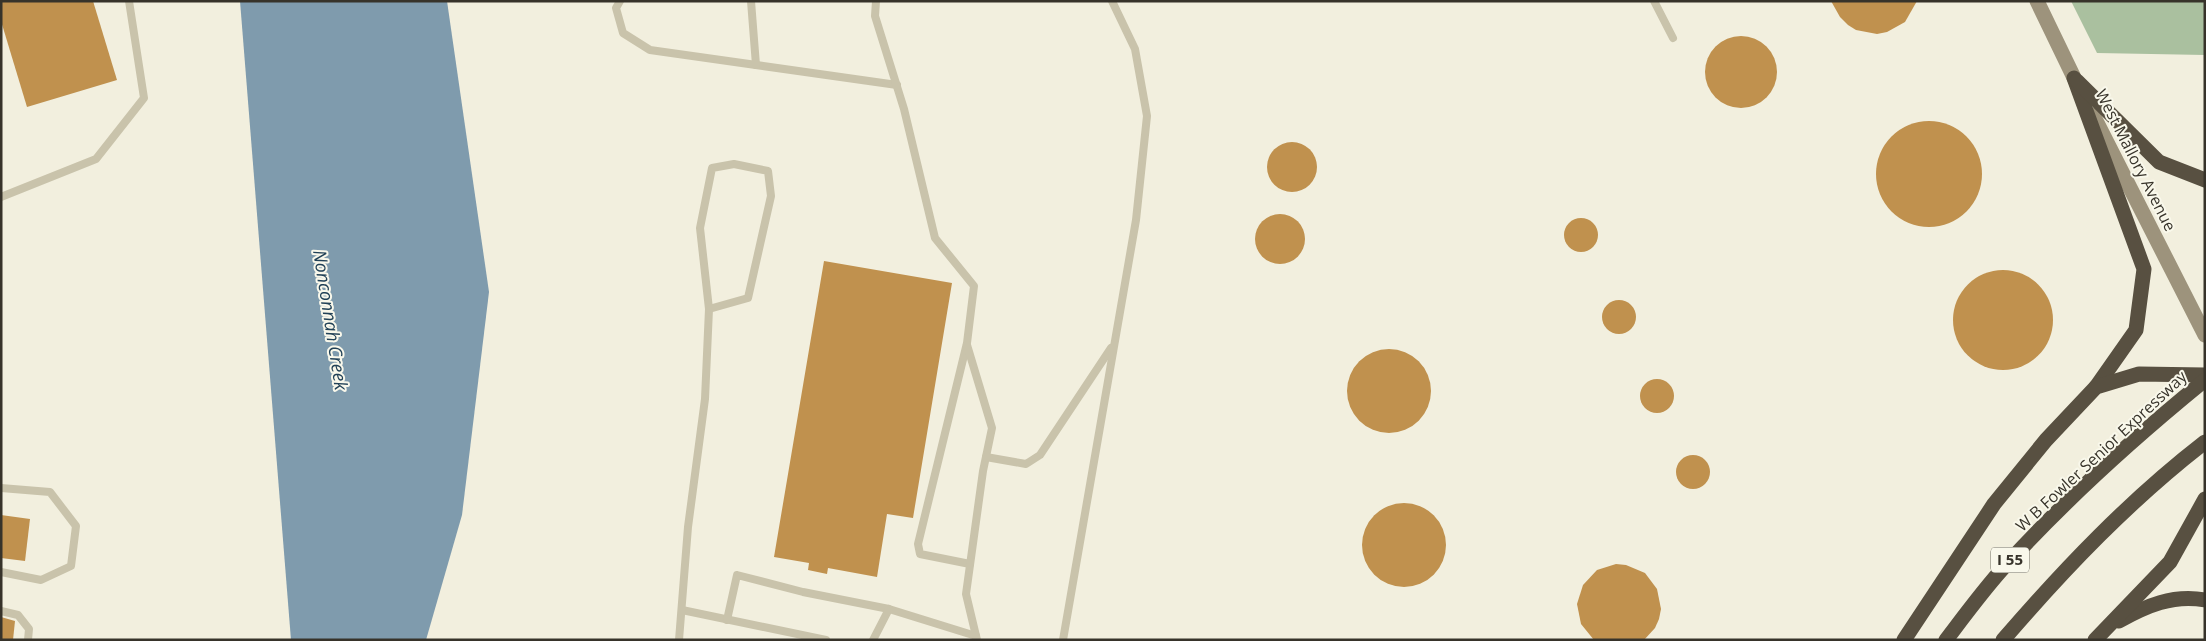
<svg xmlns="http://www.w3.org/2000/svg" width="2206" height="641" font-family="'Open Sans',sans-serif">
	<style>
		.green { fill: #aac09f }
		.water { fill: #7f9bad }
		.building { fill: #c0914e }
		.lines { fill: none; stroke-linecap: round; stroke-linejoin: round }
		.lane { stroke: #c9c3ab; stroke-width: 8 }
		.secondary { stroke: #9d937c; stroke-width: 15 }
		.highway { stroke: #585041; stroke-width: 15 }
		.labels { text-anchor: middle; stroke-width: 4; stroke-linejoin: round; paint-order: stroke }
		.shield { fill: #f9f8eb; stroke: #716e64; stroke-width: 1 }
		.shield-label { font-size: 15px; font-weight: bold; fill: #37332a }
		.street-label { font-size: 16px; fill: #37332a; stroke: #f9f8eb }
		.water-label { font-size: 18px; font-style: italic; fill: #214157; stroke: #f9f8eb }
	</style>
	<rect width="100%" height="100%" fill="#f2efde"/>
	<!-- green -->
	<polygon class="green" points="2071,1 2205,1 2205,55 2097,53"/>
	<!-- water -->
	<polygon class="water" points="240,1 447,1 489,292 462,515 426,640 291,640"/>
	<!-- building -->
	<g class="building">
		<polygon points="1,1 93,1 117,80 27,107 1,21"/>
		<polygon points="1831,1 1917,1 1905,22 1887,32 1877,34 1856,30 1848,25 1840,17"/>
		<circle cx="1741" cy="72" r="36"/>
		<circle cx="1929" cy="174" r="53"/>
		<circle cx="1292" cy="167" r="25"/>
		<circle cx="1280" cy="239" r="25"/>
		<circle cx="1581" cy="235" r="17"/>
		<polygon points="824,261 952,283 913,518 887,514 877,577 828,568 827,574 808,570 809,563 774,557"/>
		<circle cx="2003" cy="320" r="50"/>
		<circle cx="1619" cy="317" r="17"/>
		<circle cx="1389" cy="391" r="42"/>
		<circle cx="1657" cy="396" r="17"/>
		<circle cx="1693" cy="472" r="17"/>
		<circle cx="1404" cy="545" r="42"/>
		<polygon points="1,515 30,519 25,561 1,558"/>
		<polygon points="1616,564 1626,565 1645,573 1657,589 1661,609 1659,619 1655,628 1644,640 1594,640 1581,624 1577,604 1583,585 1597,570"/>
		<polygon points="1,617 15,621 13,640 1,640"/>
	</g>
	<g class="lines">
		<!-- lane -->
		<g class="lane">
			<polyline points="620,1 616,8 623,33 650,50 897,85"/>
			<polyline points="751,1 756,65"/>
			<polyline points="876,1 875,16 904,109 935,238 974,286 967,343 918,544 920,554 970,564"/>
			<polyline points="1654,1 1673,38"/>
			<polyline points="1,197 96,159 144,98 129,1"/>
			<polyline points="967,345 992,428 983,471 966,594 977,640"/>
			<polyline points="986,457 1026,464 1040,455 1111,348"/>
			<polyline points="1,488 50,492 76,526 71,566 41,580 1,572"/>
			<polyline points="682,610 826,640"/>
			<polyline points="1,611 18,615 29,629 28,640"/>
			<polyline points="727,620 737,575 803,592 889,609 976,636"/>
			<polyline points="679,640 688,527 705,399 709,309 700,228 712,168 734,164 768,171 771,196 748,298 709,309"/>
			<polyline points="873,640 889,609"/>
			<polyline points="1063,640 1136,220 1147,116 1135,49 1112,1"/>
		</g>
		<!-- secondary -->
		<g class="secondary">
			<polyline points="2037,1 2079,88"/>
			<polyline points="2093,115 2205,335"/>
		</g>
		<!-- highway -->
		<g class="highway">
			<polyline points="2074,78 2144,269 2136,330 2096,387"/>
			<polyline points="2077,81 2159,162 2205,180"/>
			<path d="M2119,621C2146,606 2173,594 2205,600"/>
			<polyline points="1904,640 1994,504 2046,440 2096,387 2139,374 2205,375"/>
			<path d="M1946,640C1965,615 1984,589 2005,566C2066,499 2135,437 2205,380"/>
			<path d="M2003,640C2065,568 2130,500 2205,442"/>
			<polyline points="2095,640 2170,562 2205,499"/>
		</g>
	</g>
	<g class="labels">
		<!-- shield labels -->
		<rect class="shield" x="1991" y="547.5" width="38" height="25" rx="4"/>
		<g class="shield-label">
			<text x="2010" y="565">I 55</text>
		</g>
		<!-- street labels -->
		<g class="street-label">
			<text transform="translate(2136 160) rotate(63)" y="6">West Mallory Avenue</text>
			<text transform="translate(2101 451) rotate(-43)" y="6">W B Fowler Senior Expressway</text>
		</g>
		<!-- water labels -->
		<g class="water-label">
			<text transform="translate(330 320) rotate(81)" y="6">Nonconnah Creek</text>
		</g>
	</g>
	<!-- border -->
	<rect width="2206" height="641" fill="none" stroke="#37332a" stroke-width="5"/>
</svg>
